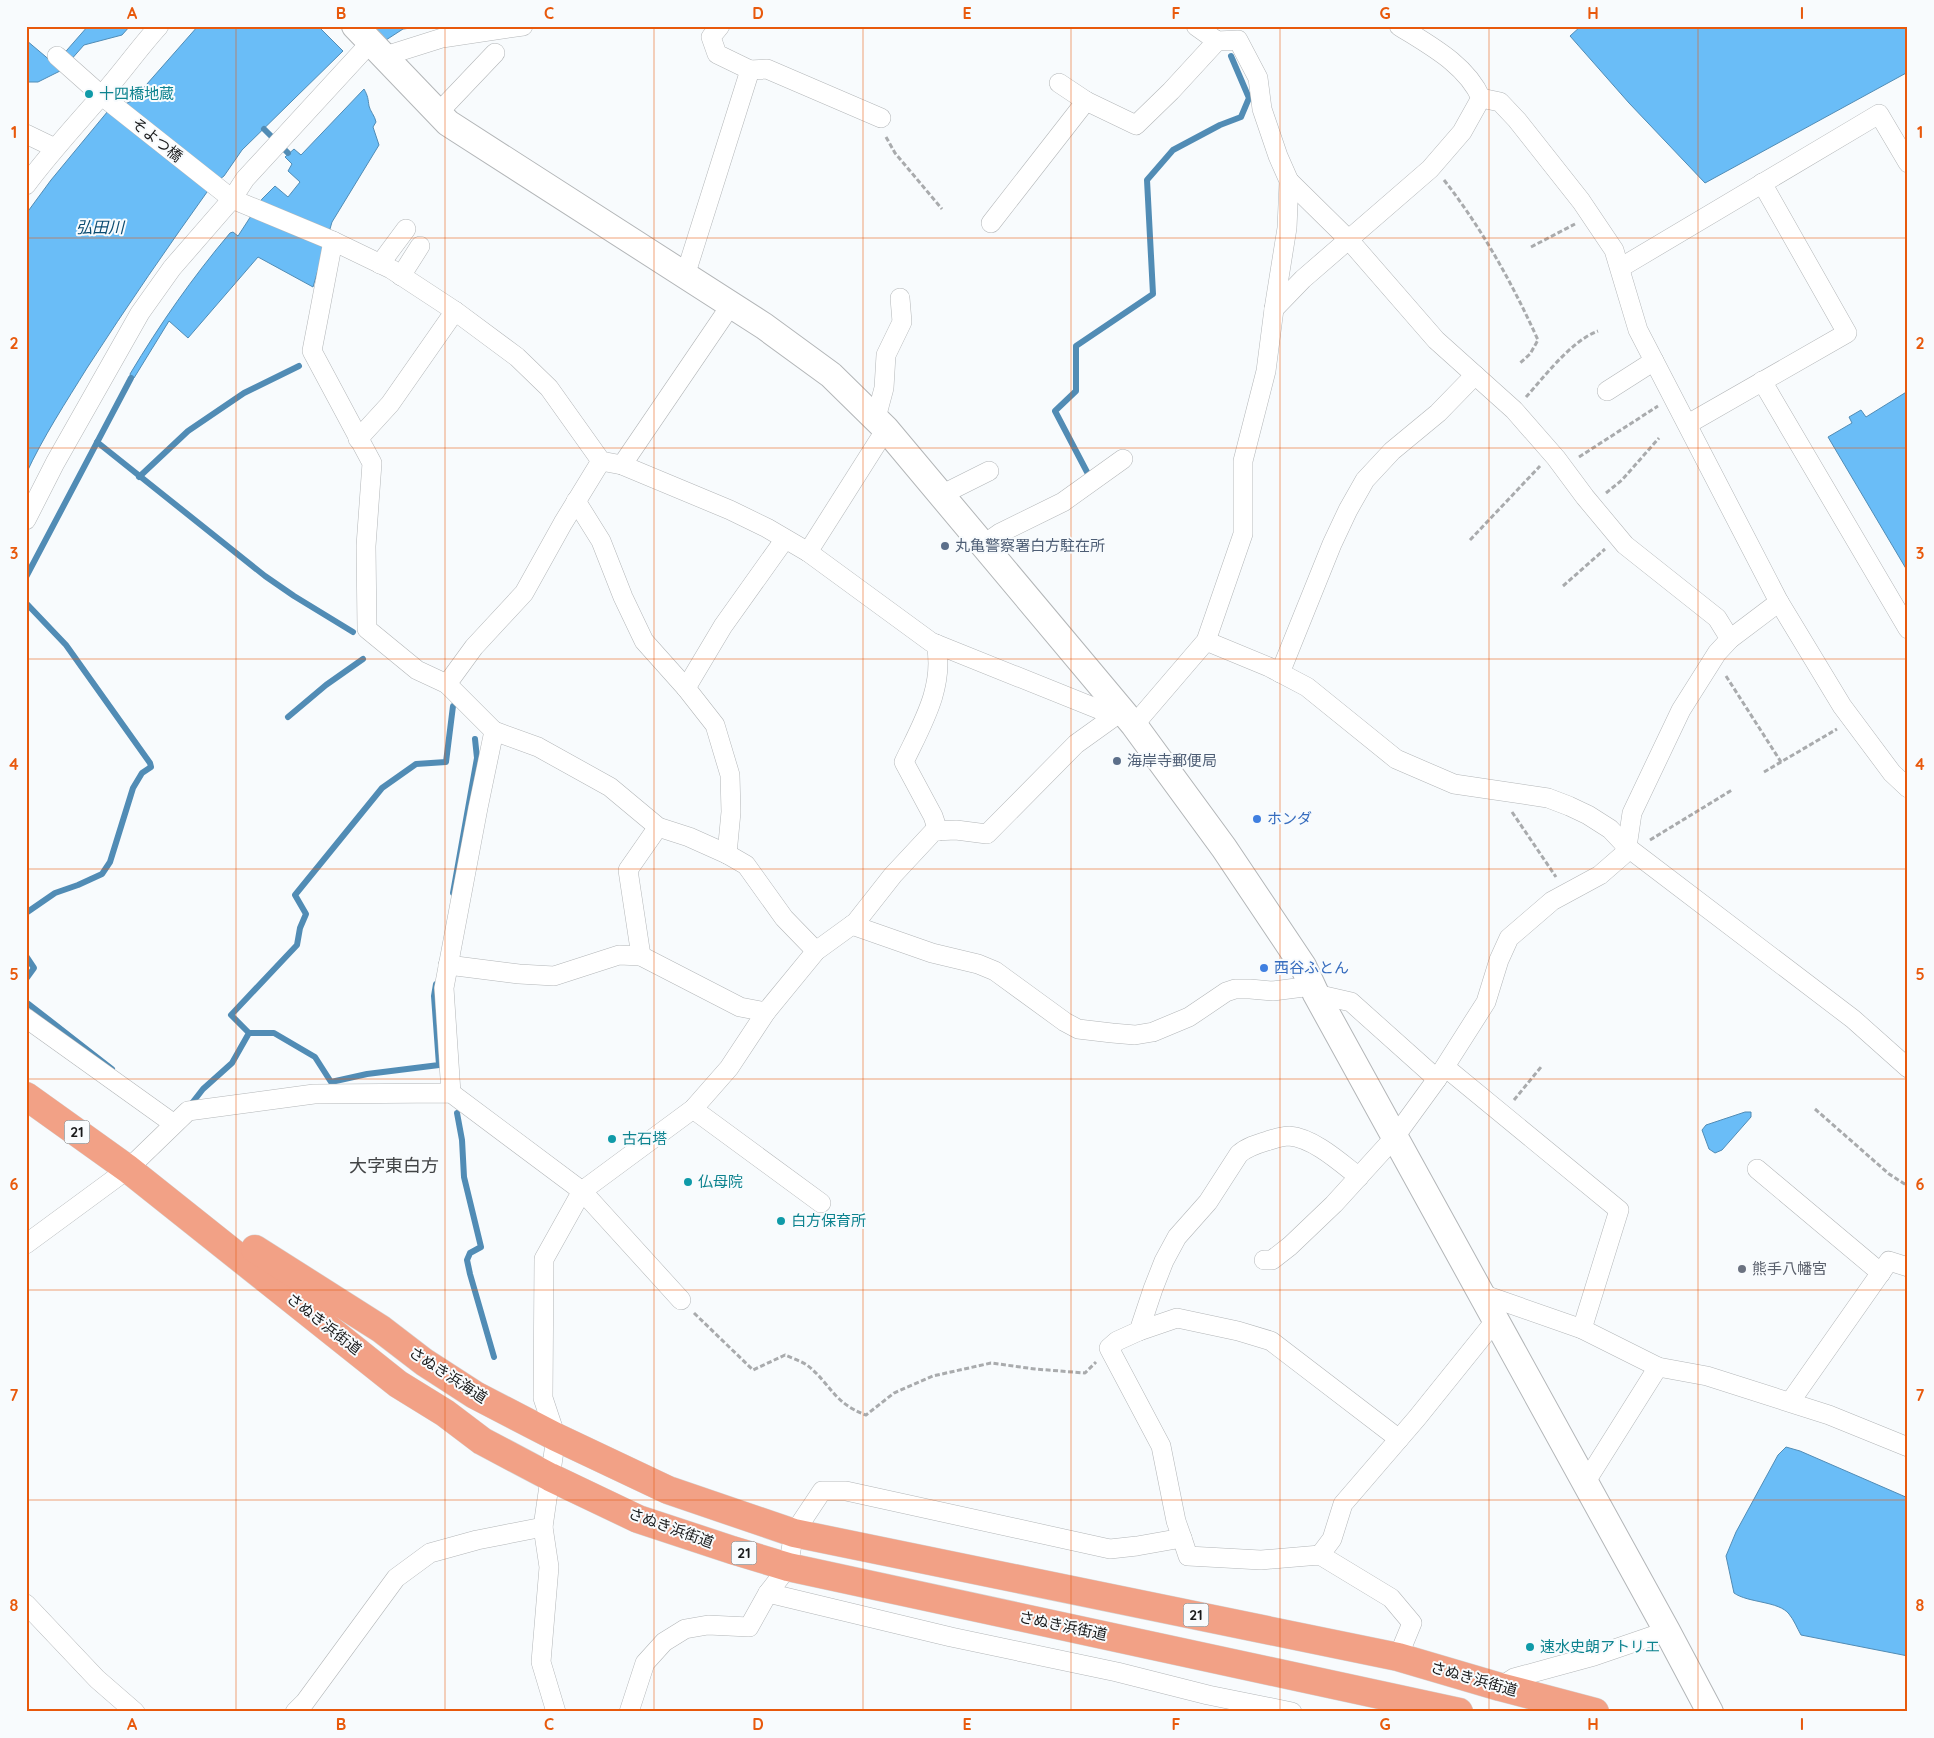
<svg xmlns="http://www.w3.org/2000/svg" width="1934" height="1738" font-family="Quicksand,'Noto Sans JP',sans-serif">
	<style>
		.water { fill: #6abdf7; stroke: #518cb5 }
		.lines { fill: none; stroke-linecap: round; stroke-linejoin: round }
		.stream { stroke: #518cb5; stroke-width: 6 }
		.street-casing { stroke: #b3b6b8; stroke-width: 20 }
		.secondary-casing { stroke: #b3b6b8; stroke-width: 28 }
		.primary-casing { stroke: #d5d6d6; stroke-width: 29 }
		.path { stroke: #a9abad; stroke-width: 3; stroke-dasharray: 5 2.5; stroke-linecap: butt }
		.street { stroke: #fff; stroke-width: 19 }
		.secondary { stroke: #fff; stroke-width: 26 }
		.primary { stroke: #f2a186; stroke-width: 28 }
		.grid { fill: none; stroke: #e8590c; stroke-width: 1; stroke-opacity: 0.55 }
		.culture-dot { fill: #0f9aa8; stroke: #f8fbfd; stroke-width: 2 }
		.service-dot { fill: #5c6f8a; stroke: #f8fbfd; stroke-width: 2 }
		.shop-dot { fill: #3f7fe0; stroke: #f8fbfd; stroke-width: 2 }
		.worship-dot { fill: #6b7280; stroke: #f8fbfd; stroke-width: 2 }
		.labels { text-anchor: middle; stroke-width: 4; stroke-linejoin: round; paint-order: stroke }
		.shield { fill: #f8fbfd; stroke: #5b5d5e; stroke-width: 1 }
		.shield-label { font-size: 14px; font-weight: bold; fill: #18191a }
		.culture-label { font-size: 15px; fill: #0d838f; stroke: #f8fbfd; text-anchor: start }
		.street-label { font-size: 15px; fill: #18191a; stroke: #f8fbfd }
		.service-label { font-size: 15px; fill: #4e5e75; stroke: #f8fbfd; text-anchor: start }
		.shop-label { font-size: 15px; fill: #366cbe; stroke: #f8fbfd; text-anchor: start }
		.worship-label { font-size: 15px; fill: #5b616d; stroke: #f8fbfd; text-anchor: start }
		.water-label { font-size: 16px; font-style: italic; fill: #094b71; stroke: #f8fbfd }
		.quarter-label { font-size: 18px; fill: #424446; stroke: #f8fbfd }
		.neatline { fill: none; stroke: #e8590c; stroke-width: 2 }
		.grid-label { font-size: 16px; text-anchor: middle; font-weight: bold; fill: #e8590c }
	</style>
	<rect width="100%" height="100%" fill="#f8fbfd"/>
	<!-- water -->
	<g class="water">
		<polygon points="88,26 130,26 122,35 84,45 62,70 38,82 26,82 26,40 52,62 58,63 67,50"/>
		<path d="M198,26H318L343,51L242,150L224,176L212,185C169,245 127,306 87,368C66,402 43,437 26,474V214L51,180L108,111L132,101Z"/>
		<polygon points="373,26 427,26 403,29 386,40"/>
		<polygon points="1581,26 1908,26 1908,72 1705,183 1629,103 1570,36"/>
		<path d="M364,89C368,96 368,99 369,106C370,111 375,116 376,122L373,127L379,145L332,222L313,287L258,257L188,338L169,321L134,378H131L130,374C160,324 192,278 230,233L233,232L238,236L262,199L275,186L288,197L300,182L288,171L292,164L285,157L294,149L301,155Z"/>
		<polygon points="1908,391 1908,572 1828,437 1852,423 1849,417 1861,410 1866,417"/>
		<polygon points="1745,1112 1751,1112 1751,1117 1722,1150 1715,1153 1709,1149 1702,1130 1706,1125"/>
		<path d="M1786,1447L1800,1451L1908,1498V1656L1801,1635C1797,1628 1794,1620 1789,1614C1779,1601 1748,1603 1734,1593L1726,1556L1736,1532L1778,1455Z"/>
	</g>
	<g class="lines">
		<!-- stream -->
		<g class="stream">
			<polyline points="264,129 288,153"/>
			<polyline points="97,442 265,576 294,596 353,632"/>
			<polyline points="1087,472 1055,411 1076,391 1076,346 1153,294 1147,180 1173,150 1220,125 1241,117 1249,98 1231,56"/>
			<polyline points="139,477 188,431 244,393 299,366"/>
			<polyline points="26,577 131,378"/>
			<polyline points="26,603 66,645 150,763 151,767 142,773 133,788 110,862 102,874 78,885 55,893 26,913"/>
			<polyline points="288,717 326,685 363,659"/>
			<polyline points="453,893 477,758 475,739"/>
			<polyline points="26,956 34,968 26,979"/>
			<polyline points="26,1002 112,1069"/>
			<polyline points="249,1033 274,1033 315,1057 331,1082 367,1074 439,1065 434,996 436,984"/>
			<polyline points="189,1107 203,1089 232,1063 249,1033 231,1015 297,945 300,928 306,914 295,895 382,788 416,764 446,762 453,706"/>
			<polyline points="457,1113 462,1140 464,1177 481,1247 470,1253 467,1260 470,1274 494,1357"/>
		</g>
		<!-- street casing -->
		<g class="street-casing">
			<g id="street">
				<polyline points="1196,26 1217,41 1238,40 1258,78 1262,109 1278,156 1289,181 1287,228 1274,309"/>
				<path d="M1399,26C1429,45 1466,64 1481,98"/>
				<polyline points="57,56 102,96 232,199 333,241 391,269 455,311 517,357 549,388 601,461 622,465 730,510 767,528 808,552 931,642 1103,711 1122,711"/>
				<polyline points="385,56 442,38 523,26"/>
				<polyline points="750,70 767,69 881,118"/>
				<polyline points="1059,83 1086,101 1136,125 1171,91 1217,41"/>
				<polyline points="438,113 495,53"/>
				<polyline points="26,134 55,148"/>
				<path d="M26,185C49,154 75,126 100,97C121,74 138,49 159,26"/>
				<polyline points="991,223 1086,101"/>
				<polyline points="333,241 312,351 372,463 366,546 367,629 417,670 447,684"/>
				<polyline points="380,264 406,229"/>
				<polyline points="1620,268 1879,114 1908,163"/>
				<polyline points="401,276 420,246"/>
				<polyline points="685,276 750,70 717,54 711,37 720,26"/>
				<polyline points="1762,381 1908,629"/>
				<polyline points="1607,391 1654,361"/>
				<polyline points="876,418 884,388 886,355 902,322 900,298"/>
				<polyline points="1688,424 1847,333 1762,183"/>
				<polyline points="358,439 390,404 455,311"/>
				<polyline points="622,465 731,305"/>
				<polyline points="941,495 989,471"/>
				<polyline points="576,501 601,541 623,597 644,641 686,688 715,725 730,775 731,812 727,854 746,865 784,918 816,951"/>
				<polyline points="26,520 55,463 140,313 172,268 232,199 245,179 371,42"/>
				<polyline points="983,545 1000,533 1063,502 1123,459"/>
				<polyline points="808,552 886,429"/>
				<polyline points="1730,639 1779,602"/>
				<polyline points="1206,641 1269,667 1307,687 1396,759 1454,784 1548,798 1569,806 1588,815 1610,829 1627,847 1853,1019 1908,1068"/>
				<path d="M936,644C945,687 922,724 904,762L933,816L938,831"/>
				<polyline points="1280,673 1332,544 1348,510 1365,480 1392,451 1438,413 1475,375"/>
				<polyline points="686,688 723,626 785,539"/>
				<polyline points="1134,725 1206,641 1243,534 1243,461 1266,371 1274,309 1303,279 1430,169 1462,132 1481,98 1500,102 1517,120 1581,201 1614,250 1638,330 1779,602 1842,706 1892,773 1908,788"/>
				<polyline points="494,731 538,747 610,787 658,827 689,837 727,854"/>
				<polyline points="852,925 932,953 978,964 995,971 1065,1022 1078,1029 1112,1033 1135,1035 1153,1032 1189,1017 1226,992 1235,989 1250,989 1273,991 1312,986"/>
				<polyline points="641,956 628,870 658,827"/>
				<polyline points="448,965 519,974 554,976 619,955 641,956 740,1007 766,1012"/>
				<polyline points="1316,994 1351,1002 1437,1079"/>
				<polyline points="26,1018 174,1124"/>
				<polyline points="1445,1067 1619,1210 1582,1329"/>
				<polyline points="451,1093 444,988 478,808 494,731 447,684 474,647 524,593 563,523 601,461"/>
				<polyline points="693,1109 821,1203"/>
				<polyline points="1757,1169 1881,1273"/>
				<polyline points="26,1244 128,1169 188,1111 314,1094 451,1093 582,1191 681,1300"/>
				<polyline points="1264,1260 1272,1260 1290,1246 1334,1204 1394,1138 1437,1079 1486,1002 1499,960 1509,938 1552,901 1600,875 1623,855 1627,847 1632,813 1681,710 1717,653 1730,639 1717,618 1625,545 1585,497 1556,458 1514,410 1436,340 1349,240 1289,181"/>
				<polyline points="1479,1293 1582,1329 1658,1367 1707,1376 1829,1415 1908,1447"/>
				<polyline points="1139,1331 1177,1318 1238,1331 1271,1341 1399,1439"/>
				<polyline points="1790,1402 1889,1261 1908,1267"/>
				<polyline points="1585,1483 1658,1367"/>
				<path d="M1182,1538L1176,1521L1161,1446L1109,1348L1117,1341L1139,1331L1153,1289L1164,1261L1177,1237L1208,1202L1239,1154C1247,1147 1257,1144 1267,1141C1274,1139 1282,1136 1289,1136C1314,1138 1341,1163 1359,1177"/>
				<polyline points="1320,1555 1332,1539 1343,1504 1417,1418 1495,1321"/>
				<polyline points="768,1593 951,1637 1117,1672 1208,1695 1292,1712"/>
				<polyline points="26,1604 97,1679 135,1712"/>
				<polyline points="1500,1687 1514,1678 1594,1656 1667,1631"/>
				<polyline points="295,1712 305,1702 396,1578 430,1553 477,1540 543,1527"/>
				<polyline points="556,1712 541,1662 549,1567 543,1527 556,1437 543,1398 544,1259 582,1191 693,1109 729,1068 766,1012 816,951 856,922 893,875 934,831 956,830 987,834 1076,744 1122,711"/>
				<polyline points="629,1712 645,1663 664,1642 685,1629 708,1625 749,1627 768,1593 788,1567 794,1533 822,1491 846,1491 1110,1549 1137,1546 1182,1538 1188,1556 1261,1560 1320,1555 1391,1598 1412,1623 1398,1657"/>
			</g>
		</g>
		<!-- secondary casing -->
		<g class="secondary-casing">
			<polyline id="secondary" points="355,26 448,123 764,326 831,375 886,429 1134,725 1224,848 1303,966 1316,994 1667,1631 1710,1712"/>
		</g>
		<!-- primary casing -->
		<g class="primary-casing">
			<g id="primary">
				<polyline points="26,1096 128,1169 398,1384 445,1413 482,1441 550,1477 638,1519 732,1550 788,1567 1459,1712"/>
				<polyline points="255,1249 381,1329 424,1362 475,1395 556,1437 668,1490 794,1533 1398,1657 1500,1687 1595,1712"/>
			</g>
		</g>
		<!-- path -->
		<g class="path">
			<polyline points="886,137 895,153 942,209"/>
			<path d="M1444,180C1483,230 1512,283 1538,340L1530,354L1519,364"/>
			<polyline points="1531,247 1575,224"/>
			<path d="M1526,397C1545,376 1571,341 1598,331"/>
			<polyline points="1579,457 1658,406"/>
			<polyline points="1606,493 1622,480 1659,438"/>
			<polyline points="1470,540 1540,466"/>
			<polyline points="1563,586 1605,549"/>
			<polyline points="1726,676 1781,762"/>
			<polyline points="1764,772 1837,729"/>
			<polyline points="1512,812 1556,877"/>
			<polyline points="1650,840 1732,790"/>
			<polyline points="1514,1100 1541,1067"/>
			<polyline points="1815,1109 1889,1174 1908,1186"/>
			<path d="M694,1313L753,1370L785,1355C792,1358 801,1361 807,1365C831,1384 833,1403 866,1415L894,1393L933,1376L991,1363L1035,1369L1085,1373L1096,1362"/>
		</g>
		<!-- street -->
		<use href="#street" class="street"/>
		<!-- secondary -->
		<use href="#secondary" class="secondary"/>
		<!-- primary -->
		<use href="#primary" class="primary"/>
	</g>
	<!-- grid -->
	<path class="grid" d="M236,26V1712M445,26V1712M654,26V1712M863,26V1712M1071,26V1712M1280,26V1712M1489,26V1712M1698,26V1712M26,238H1908M26,448H1908M26,659H1908M26,869H1908M26,1079H1908M26,1290H1908M26,1500H1908"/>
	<!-- markers -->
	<g class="culture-dot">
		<circle cx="89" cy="94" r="5"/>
		<circle cx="612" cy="1139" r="5"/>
		<circle cx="688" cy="1182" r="5"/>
		<circle cx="781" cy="1221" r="5"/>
		<circle cx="1530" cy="1647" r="5"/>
	</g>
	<g class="service-dot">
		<circle cx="945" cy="546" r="5"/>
		<circle cx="1117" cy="761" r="5"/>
	</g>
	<g class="shop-dot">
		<circle cx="1257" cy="819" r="5"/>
		<circle cx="1264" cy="968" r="5"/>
	</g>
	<circle class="worship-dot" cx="1742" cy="1269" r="5"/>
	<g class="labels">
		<!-- shield labels -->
		<g class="shield">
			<rect x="64.5" y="1120.5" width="25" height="23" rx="4"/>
			<rect x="731.5" y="1541.5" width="25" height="23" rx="4"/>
			<rect x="1183.5" y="1603.5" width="25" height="23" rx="4"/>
		</g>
		<g class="shield-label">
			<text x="77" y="1137">21</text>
			<text x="744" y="1558">21</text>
			<text x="1196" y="1620">21</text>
		</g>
		<!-- culture labels -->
		<g class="culture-label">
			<text x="99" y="99">十四橋地蔵</text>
			<text x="622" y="1144">古石塔</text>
			<text x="698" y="1187">仏母院</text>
			<text x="791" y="1226">白方保育所</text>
			<text x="1540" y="1652">速水史朗アトリエ</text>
		</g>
		<!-- street labels -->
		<g class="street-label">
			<text transform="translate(157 140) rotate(39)" y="5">そよつ橋</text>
			<text transform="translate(324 1324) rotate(38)" y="5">さぬき浜街道</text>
			<text transform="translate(448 1375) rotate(33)" y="5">さぬき浜海道</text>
			<text transform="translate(671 1528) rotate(20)" y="5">さぬき浜街道</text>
			<text transform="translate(1063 1626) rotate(12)" y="5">さぬき浜街道</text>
			<text transform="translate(1474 1679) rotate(16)" y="5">さぬき浜街道</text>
		</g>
		<!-- service labels -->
		<g class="service-label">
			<text x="955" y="551">丸亀警察署白方駐在所</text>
			<text x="1127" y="766">海岸寺郵便局</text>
		</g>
		<!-- shop labels -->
		<g class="shop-label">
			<text x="1267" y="824">ホンダ</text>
			<text x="1274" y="973">西谷ふとん</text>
		</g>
		<!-- worship labels -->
		<g class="worship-label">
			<text x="1752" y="1274">熊手八幡宮</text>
		</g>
		<!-- water labels -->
		<g class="water-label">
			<text x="100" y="233">弘田川</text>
		</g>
		<!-- quarter labels -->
		<g class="quarter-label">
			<text x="394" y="1172">大字東白方</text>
		</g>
	</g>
	<!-- border -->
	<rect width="1934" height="1738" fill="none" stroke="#f8fbfd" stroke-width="55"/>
	<rect x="28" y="28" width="1878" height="1682" class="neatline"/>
	<g class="grid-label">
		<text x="132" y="19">A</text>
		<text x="341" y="19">B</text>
		<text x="549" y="19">C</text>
		<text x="758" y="19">D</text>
		<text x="967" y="19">E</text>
		<text x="1176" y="19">F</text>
		<text x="1385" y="19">G</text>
		<text x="1593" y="19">H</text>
		<text x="1802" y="19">I</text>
		<text x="14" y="138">1</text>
		<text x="1920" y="138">1</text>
		<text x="14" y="349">2</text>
		<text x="1920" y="349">2</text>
		<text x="14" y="559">3</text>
		<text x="1920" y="559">3</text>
		<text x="14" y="770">4</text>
		<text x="1920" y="770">4</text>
		<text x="14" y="980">5</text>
		<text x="1920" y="980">5</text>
		<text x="14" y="1190">6</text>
		<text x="1920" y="1190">6</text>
		<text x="14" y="1401">7</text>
		<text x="1920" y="1401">7</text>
		<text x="14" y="1611">8</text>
		<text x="1920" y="1611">8</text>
		<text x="132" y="1730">A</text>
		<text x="341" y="1730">B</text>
		<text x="549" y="1730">C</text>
		<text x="758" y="1730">D</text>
		<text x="967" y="1730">E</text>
		<text x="1176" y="1730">F</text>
		<text x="1385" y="1730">G</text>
		<text x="1593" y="1730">H</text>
		<text x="1802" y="1730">I</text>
	</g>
</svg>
